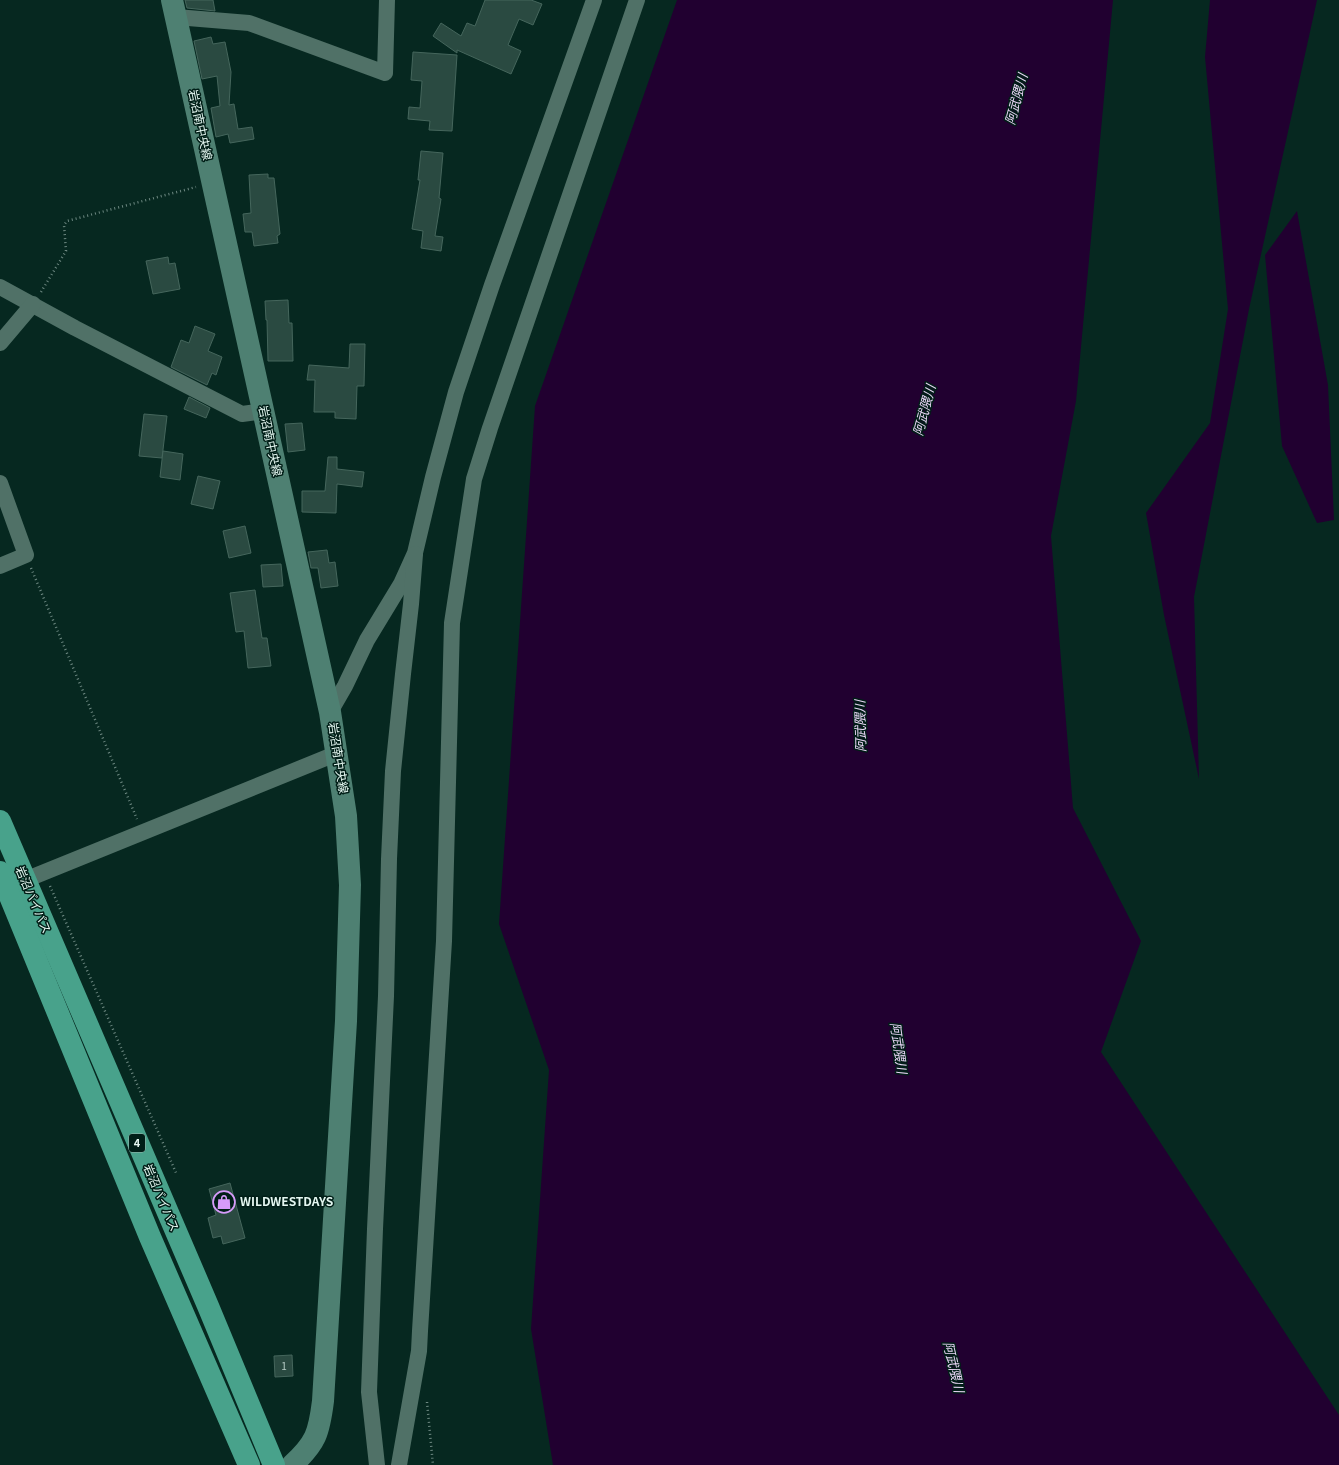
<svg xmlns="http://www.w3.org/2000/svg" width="1339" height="1465" font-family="Georgia,'Noto Sans JP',serif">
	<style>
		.water { fill: #210030 }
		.building { fill: #2a4a41; stroke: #45665c }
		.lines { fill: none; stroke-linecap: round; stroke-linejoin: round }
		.path { stroke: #6d8881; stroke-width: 2.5; stroke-dasharray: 1 3; stroke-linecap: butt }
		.street { stroke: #507167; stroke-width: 16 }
		.secondary { stroke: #4e8072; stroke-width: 22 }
		.highway { stroke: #48a28b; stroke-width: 22 }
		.labels { text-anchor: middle; stroke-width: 3; stroke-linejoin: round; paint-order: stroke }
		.number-label { font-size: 10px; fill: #b6ccc5 }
		.shield { fill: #001e17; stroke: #a0b6b0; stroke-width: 1 }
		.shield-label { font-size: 11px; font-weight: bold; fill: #e4f7f1 }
		.street-label { font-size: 12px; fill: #e4f7f1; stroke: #001e17 }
		.poi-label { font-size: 12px; font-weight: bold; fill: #e4f7f1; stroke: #001e17; text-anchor: start }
		.water-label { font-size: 13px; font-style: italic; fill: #ebd7f8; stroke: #001e17 }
	</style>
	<rect width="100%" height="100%" fill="#062820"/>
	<!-- water -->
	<g class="water">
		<polygon points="677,0 1113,0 1076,401 1051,536 1073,808 1141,941 1101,1052 1339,1415 1339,1465 553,1465 531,1329 549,1070 499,924 535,406"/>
		<polygon points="1210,0 1317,0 1249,309 1194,597 1199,779 1164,615 1146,513 1210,423 1228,309 1205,57"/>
		<polygon points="1297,211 1328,385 1334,520 1317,523 1282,446 1265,255"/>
	</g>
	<!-- building -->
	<g class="building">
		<polygon points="185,0 213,0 215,11 187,8"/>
		<polygon points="485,0 531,0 542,4 533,25 519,19 508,45 521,51 511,74 457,50 457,53 433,36 441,23 461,36 467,23 475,26"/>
		<polygon points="211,37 213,44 225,42 231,72 229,105 234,104 238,129 252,127 254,139 230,143 228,134 216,137 211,108 220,106 217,76 202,79 194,41"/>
		<polygon points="413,52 457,55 452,131 429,130 430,121 408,119 409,107 420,108 422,81 411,80"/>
		<polygon points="421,151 443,153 439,198 441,199 435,236 443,237 441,251 421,248 423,231 412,229 420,180 418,180"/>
		<polygon points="268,174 268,178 274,178 280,234 277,236 278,243 254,246 252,232 245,232 243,214 251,213 249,175"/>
		<polygon points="168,257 169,264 175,263 180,289 153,294 146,261"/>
		<polygon points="288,300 289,323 292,323 293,361 268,361 267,320 266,320 265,301"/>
		<polygon points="195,326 215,334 208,351 222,357 216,375 212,373 207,385 171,367 181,340 189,343"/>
		<polygon points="350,344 365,344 364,386 357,386 356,419 335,418 335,412 314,412 315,380 307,380 309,365 349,368"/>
		<polygon points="189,397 210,408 206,418 184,409"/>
		<polygon points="144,414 167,416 162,458 139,456"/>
		<polygon points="302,423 305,450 288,452 285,424"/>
		<polygon points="163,451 183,454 180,480 160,477"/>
		<polygon points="328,457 337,457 337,469 364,472 362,487 337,484 336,513 302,512 302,491 325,491"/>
		<polygon points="198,476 220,481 213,509 191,504"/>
		<polygon points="245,526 251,553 229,558 223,531"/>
		<polygon points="327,550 329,563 335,562 338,586 321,588 318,568 311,568 308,552"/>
		<polygon points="281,564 283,586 263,587 261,565"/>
		<polygon points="255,590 262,638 267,638 271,666 248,668 244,631 236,632 230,593"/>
		<polygon points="230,1183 245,1238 223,1244 221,1236 213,1238 208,1218 216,1215 209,1189"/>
		<polygon points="292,1355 293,1376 275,1377 274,1356"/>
	</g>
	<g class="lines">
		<!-- path -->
		<g class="path">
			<polyline points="41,292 66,251 64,225 67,221 196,187"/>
			<polyline points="31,568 137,819"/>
			<polyline points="50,886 177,1175"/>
			<polyline points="427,1402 433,1465"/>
		</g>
		<!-- street -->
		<g class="street">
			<polyline points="176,17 249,23 385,73 387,0"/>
			<polyline points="0,287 75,328 242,414 264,411"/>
			<polyline points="0,343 33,304"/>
			<polyline points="0,483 26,555 0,566"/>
			<polyline points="330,712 345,686 367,640 401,584 415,553 433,477 456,392 492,285 594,0"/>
			<polyline points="25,880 338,753"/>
			<polyline points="377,1465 369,1392 375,1229 386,996 389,859 393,771 403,674 411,604 415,554"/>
			<polyline points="399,1465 419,1351 420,1331 444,941 452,623 474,479 490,428 637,0"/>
		</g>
		<!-- secondary -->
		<path class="secondary" d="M172,0L330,712L346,816L350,885L346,1021L323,1401C319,1433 316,1443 292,1465"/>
		<!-- highway -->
		<g class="highway">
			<polyline points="0,821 208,1306 274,1465"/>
			<polyline points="0,872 150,1237 249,1465"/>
		</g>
	</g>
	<!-- icons -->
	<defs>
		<g id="shop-ring" transform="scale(1.15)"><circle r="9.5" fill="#001e17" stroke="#d69bfa" stroke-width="1.5"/><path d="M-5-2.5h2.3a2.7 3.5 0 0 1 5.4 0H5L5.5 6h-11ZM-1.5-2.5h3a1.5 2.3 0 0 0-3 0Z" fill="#d69bfa"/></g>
	</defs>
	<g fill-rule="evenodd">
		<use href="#shop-ring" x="224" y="1202"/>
	</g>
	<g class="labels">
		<!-- number labels -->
		<g class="number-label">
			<text x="284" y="1370">1</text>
		</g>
		<!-- shield labels -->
		<rect class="shield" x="129" y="1134" width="16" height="18" rx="3"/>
		<g class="shield-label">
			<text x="137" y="1147">4</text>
		</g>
		<!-- street labels -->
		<g class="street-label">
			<text transform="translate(200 125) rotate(78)" y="4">岩沼南中央線</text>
			<text transform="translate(270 441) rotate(78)" y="4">岩沼南中央線</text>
			<text transform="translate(338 758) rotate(81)" y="4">岩沼南中央線</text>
			<text transform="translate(33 900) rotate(67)" y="4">岩沼バイパス</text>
			<text transform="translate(161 1198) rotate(67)" y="4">岩沼バイパス</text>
		</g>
		<!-- poi labels -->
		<g class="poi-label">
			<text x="240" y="1206">WILDWESTDAYS</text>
		</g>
		<!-- water labels -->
		<g class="water-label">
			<text transform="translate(1016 99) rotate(-75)" y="5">阿武隈川</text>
			<text transform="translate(924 410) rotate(-75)" y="5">阿武隈川</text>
			<text transform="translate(860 726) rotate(-91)" y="5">阿武隈川</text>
			<text transform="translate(899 1048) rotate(82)" y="5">阿武隈川</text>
			<text transform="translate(954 1367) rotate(77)" y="5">阿武隈川</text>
		</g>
	</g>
</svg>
